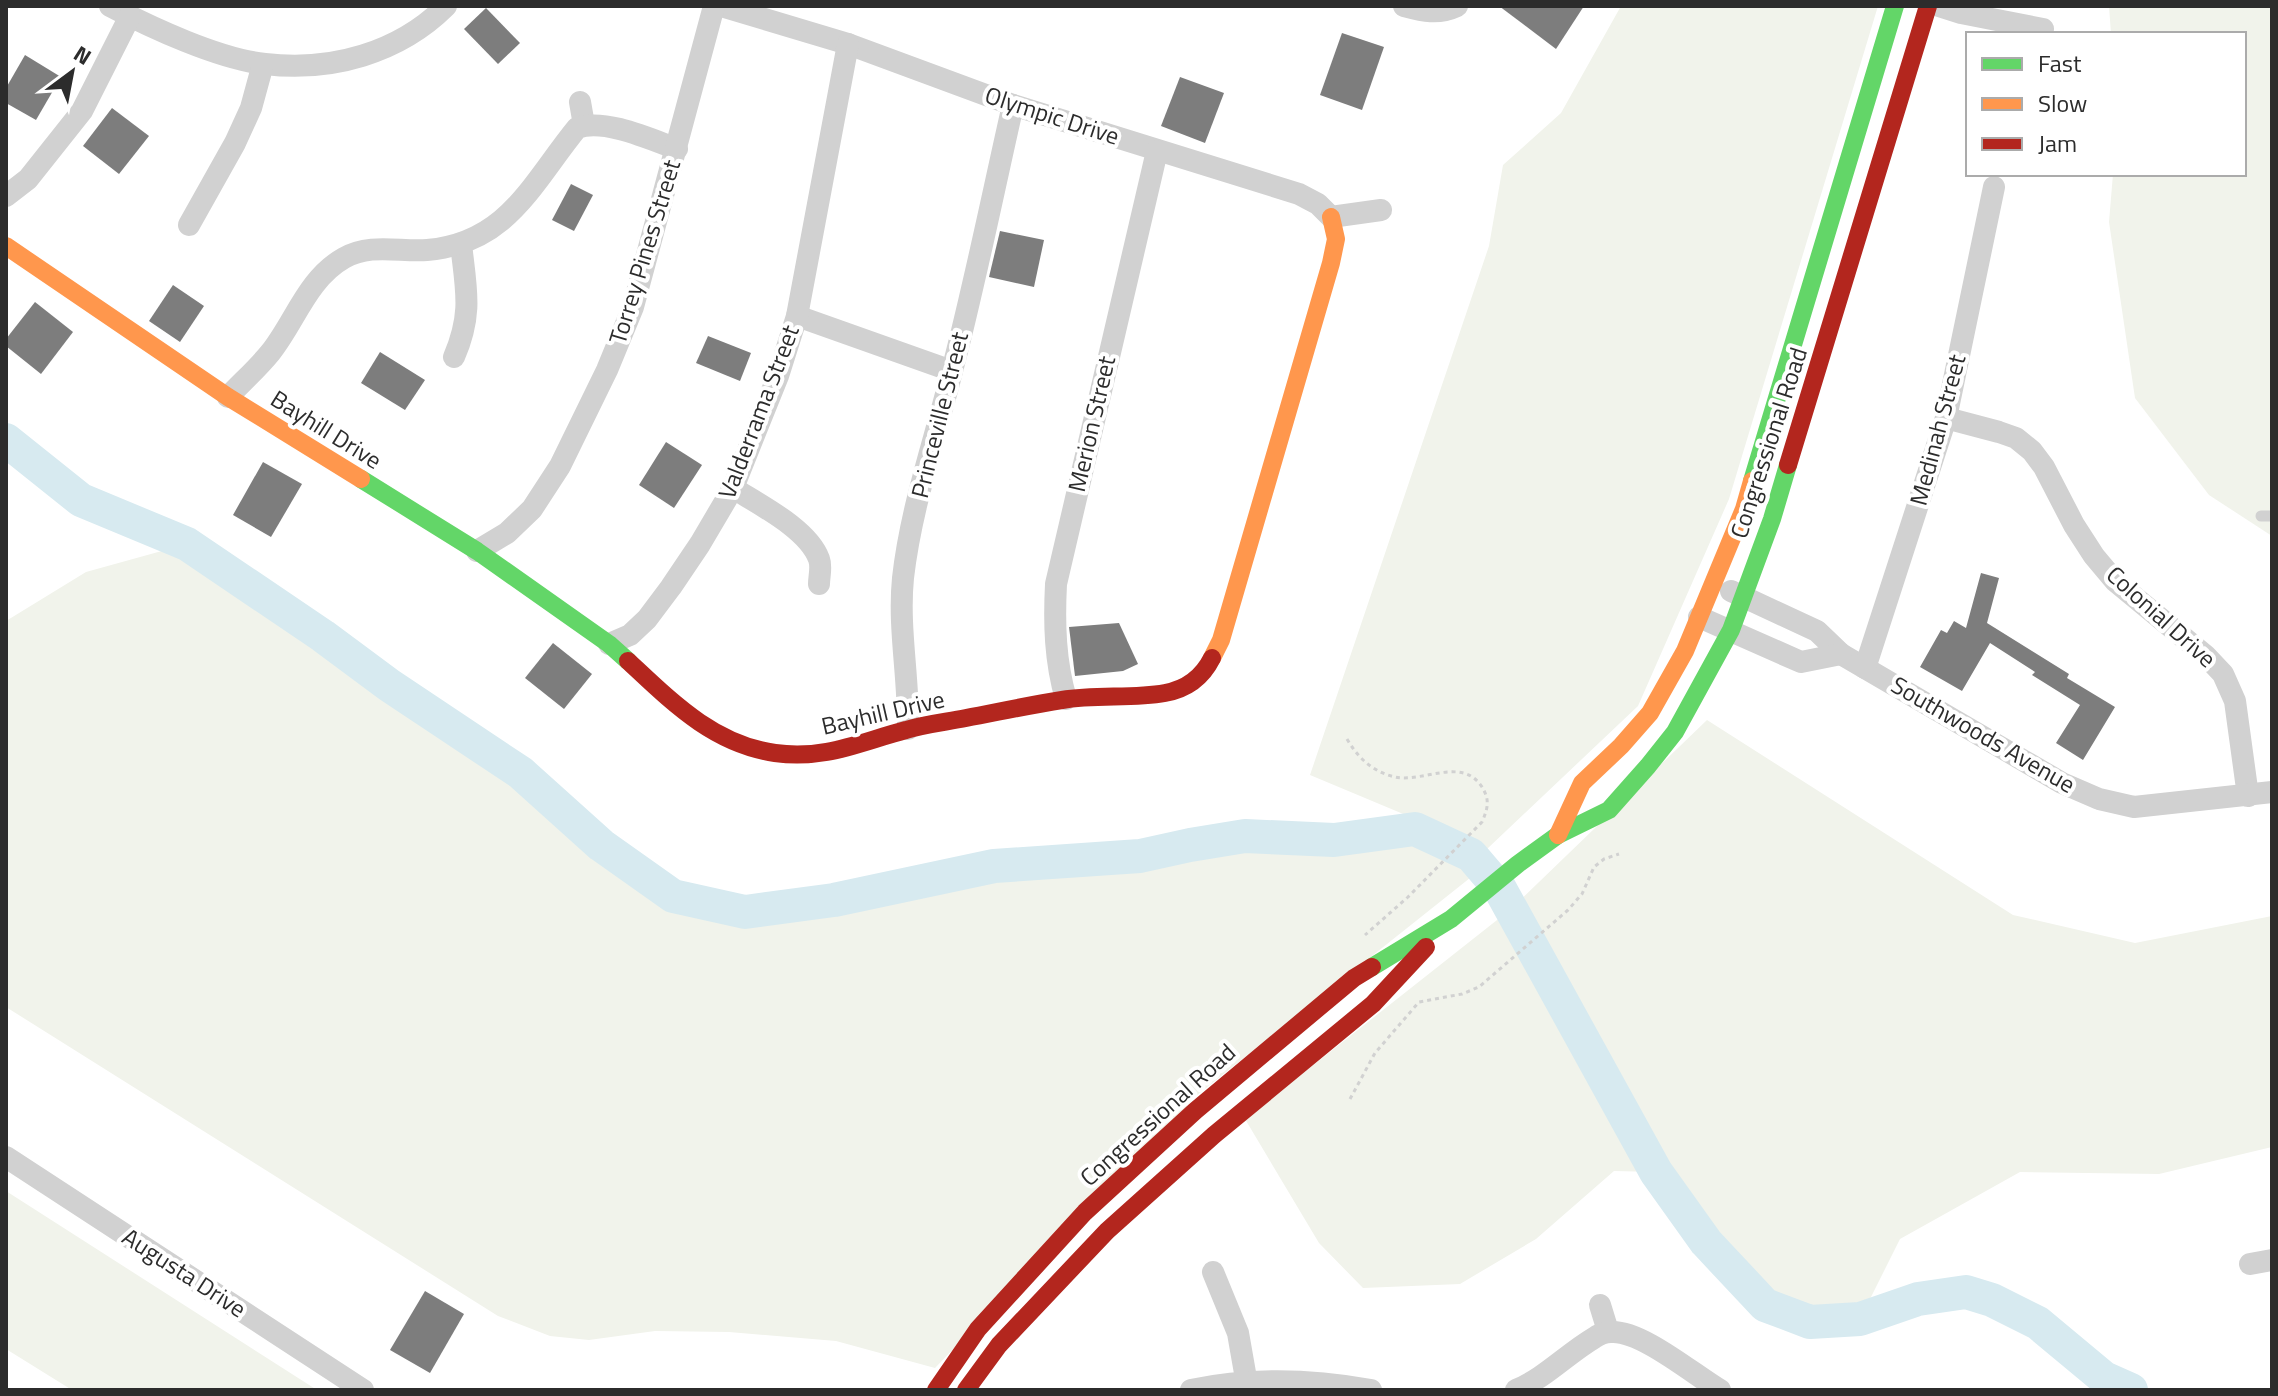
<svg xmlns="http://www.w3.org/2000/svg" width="2278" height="1396" font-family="'Titillium Web',sans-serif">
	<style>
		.green { fill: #f1f3eb }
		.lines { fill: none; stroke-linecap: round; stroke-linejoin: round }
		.river { stroke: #d7eaf0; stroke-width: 34 }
		.building { fill: #7d7d7d }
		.path { stroke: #d1d1d1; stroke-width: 3; stroke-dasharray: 4 4; stroke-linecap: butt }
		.lane { stroke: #d1d1d1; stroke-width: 11 }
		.street { stroke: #d1d1d1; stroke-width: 22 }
		.fast { stroke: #63d668; stroke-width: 18 }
		.slow { stroke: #ff974d; stroke-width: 18 }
		.jam { stroke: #b3261e; stroke-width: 18 }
		.labels { text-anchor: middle; stroke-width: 8; stroke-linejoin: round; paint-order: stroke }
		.street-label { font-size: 24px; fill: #2c2c2c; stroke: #fff }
	</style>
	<rect width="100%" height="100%" fill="#fff"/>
	<!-- green -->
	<g class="green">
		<polygon points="1621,6 1878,6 1729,499 1638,706 1487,849 1310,775 1489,246 1503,165 1561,113"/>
		<polygon points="2109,6 2272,6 2272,536 2209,495 2135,398 2109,222 2113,174 2244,174 2244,34 2111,34"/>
		<polygon points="187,544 323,636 389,685 521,773 601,845 673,896 745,912 834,900 994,866 1140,856 1190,845 1245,836 1334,840 1415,829 1471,848 1480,870 1196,1096 935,1368 836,1341 729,1332 655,1331 589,1340 550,1336 498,1316 6,1007 6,621 86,572"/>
		<polygon points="1707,720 2013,915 2135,943 2272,916 2272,1147 2159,1174 2020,1172 1900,1239 1860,1319 1810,1322 1765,1305 1706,1242 1656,1172 1614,1171 1536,1239 1460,1284 1363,1288 1319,1243 1245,1119 1511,909"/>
		<polygon points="6,1191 317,1390 72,1390 6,1349"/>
	</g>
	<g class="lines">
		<!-- river -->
		<polyline class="river" points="6,440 81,500 187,544 323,636 389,685 521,773 601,845 673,896 745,912 834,900 994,866 1140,856 1190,845 1245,836 1334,840 1415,829 1471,855 1500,889 1656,1172 1706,1242 1765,1305 1810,1322 1860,1319 1918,1299 1966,1292 1992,1300 2038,1323 2104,1378 2131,1390"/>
	</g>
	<!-- building -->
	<g class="building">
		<polygon points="1499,6 1584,6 1556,49"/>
		<polygon points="486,8 520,43 498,64 464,29"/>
		<polygon points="1342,33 1384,47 1362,110 1320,95"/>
		<polygon points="25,55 61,77 36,120 6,103 6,88"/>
		<polygon points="1180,77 1224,93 1205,143 1161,126"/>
		<polygon points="112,108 149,136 119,174 83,146"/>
		<polygon points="571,184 593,195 574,231 552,220"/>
		<polygon points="1000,231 1044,240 1034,287 989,277"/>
		<polygon points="173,285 204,306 180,342 149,321"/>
		<polygon points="35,302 73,332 41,374 6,346 6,339"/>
		<polygon points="708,336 751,353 740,381 696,363"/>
		<polygon points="380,352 425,380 405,410 361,383"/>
		<polygon points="666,442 702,465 674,508 639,485"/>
		<polygon points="263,462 302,484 271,537 233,515"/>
		<polygon points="1981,573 1999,578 1987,623 2069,674 2067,678 2115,707 2083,760 2056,743 2080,705 2032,675 2035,672 1990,643 1962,691 1920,667 1941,630 1947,633 1954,621 1966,628"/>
		<polygon points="1119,623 1138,664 1123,671 1075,676 1069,627"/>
		<polygon points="553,643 592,674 564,709 525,678"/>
		<polygon points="425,1291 464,1314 430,1373 390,1350"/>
	</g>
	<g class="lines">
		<!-- path -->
		<g class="path">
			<path d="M1347,739C1358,758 1373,772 1395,777C1423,783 1462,756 1482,787C1490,800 1488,808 1482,822L1408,897L1365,935"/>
			<polyline points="1350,1099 1375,1053 1419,1002 1462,994 1479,987 1568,910 1582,894 1594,867 1604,859 1619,854"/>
		</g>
		<!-- lane -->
		<polyline class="lane" points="2261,516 2272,516"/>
		<!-- street -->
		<g class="street">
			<path d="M110,6C152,28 219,59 265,64C331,72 399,53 446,6"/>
			<polyline points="721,6 848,44 1013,105 1299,194 1318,204 1331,217 1381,210"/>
			<path d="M1404,6C1423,11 1438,15 1457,6"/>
			<polyline points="1939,6 1961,13 2043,29"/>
			<polyline points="580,102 584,125"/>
			<polyline points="6,196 28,179 82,111 130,16"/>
			<polyline points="189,225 235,143 251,108 263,64"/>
			<polyline points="797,316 952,371"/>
			<path d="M454,357C473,313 466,289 461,244"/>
			<path d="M228,397C241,383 257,369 270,353C295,322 307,279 344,258C370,243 399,252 427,250C508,243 532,183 577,128C604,118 650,139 677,149"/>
			<polyline points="1946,418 1999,432 2016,438 2032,451 2044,467 2074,525 2094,556 2115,581 2206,656 2223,674 2235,701 2248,796"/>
			<path d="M733,488C760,505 808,529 819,559C822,567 819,576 819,584"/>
			<polyline points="477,551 507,533 532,509 560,466 607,370 633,307 714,6"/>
			<polyline points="1731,591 1817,631 1841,654 2062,783 2099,799 2134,807 2272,792"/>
			<polyline points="1699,617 1801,662 1841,654"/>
			<polyline points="609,644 630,635 647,619 671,587 700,544 733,488 755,433 778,376 797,316 848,44"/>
			<polyline points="1865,668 1946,418 1994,187"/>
			<path d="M1066,699C1055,661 1054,624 1056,584L1157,151"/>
			<path d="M908,729C909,678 898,628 903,578C911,507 935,440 952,371C975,283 993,193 1013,105"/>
			<polyline points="6,1157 363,1390"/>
			<polyline points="2250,1264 2272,1260"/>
			<polyline points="1213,1272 1238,1333 1248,1390"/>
			<polyline points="1600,1305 1608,1331"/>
			<path d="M1191,1390C1252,1377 1310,1379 1371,1390"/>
			<path d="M1516,1390C1545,1378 1567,1354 1594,1338C1598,1335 1605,1332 1611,1332C1641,1330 1693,1374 1720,1390"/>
		</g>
		<!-- fast -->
		<g class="fast">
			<polyline points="361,479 477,551 609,644 628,661"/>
			<polyline points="1752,481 1895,6"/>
			<polyline points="1372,967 1451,919 1518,864 1558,835 1609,810 1648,766 1675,732 1731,630 1772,519 1788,465"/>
		</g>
		<!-- slow -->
		<g class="slow">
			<polyline points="6,246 228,397 361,479"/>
			<polyline points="1212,658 1221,640 1331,263 1336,239 1331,217"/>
			<polyline points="1558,835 1582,783 1621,746 1650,713 1685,651 1744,509 1752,481"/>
		</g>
		<!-- jam -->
		<g class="jam">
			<polyline points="1788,465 1928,6"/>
			<path d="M628,661C672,702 713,744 775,753C825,760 860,742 906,730C925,724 946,722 966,718C998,712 1030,705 1062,700C1096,694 1132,699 1165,693C1187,689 1202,678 1212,658"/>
			<polyline points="936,1390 978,1329 1085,1212 1195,1111 1354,978 1372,967"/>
			<polyline points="966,1390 999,1345 1107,1231 1214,1135 1373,1004 1426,947"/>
		</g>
	</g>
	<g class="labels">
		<!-- street labels -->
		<g class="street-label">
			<text transform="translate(1052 116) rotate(18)" y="8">Olympic Drive</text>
			<text transform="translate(645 252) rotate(-73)" y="8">Torrey Pines Street</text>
			<text transform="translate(759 412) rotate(-69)" y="8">Valderrama Street</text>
			<text transform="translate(940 415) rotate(-76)" y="8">Princeville Street</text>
			<text transform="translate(1092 424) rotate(-77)" y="8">Merion Street</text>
			<text transform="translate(326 430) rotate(32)" y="8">Bayhill Drive</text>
			<text transform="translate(1938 430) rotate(-75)" y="8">Medinah Street</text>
			<text transform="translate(1769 443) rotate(-72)" y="8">Congressional Road</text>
			<text transform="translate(2161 617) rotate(42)" y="8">Colonial Drive</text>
			<text transform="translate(883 713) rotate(-13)" y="8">Bayhill Drive</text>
			<text transform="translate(1983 735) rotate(30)" y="8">Southwoods Avenue</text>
			<text transform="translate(1158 1115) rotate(-42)" y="8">Congressional Road</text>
			<text transform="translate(184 1273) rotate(33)" y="8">Augusta Drive</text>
		</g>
	</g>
	<!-- border -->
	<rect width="2278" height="1396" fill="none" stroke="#2c2c2c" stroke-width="16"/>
	<!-- legend -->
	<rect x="1966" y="32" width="280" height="144" fill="#ffffff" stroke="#ababab" stroke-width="2"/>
	<rect x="1982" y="58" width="40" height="12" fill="#63d668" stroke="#ababab" stroke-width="2"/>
	<text x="2038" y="72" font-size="24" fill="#2c2c2c">Fast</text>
	<rect x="1982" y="98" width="40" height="12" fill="#ff974d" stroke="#ababab" stroke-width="2"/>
	<text x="2038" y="112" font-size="24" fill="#2c2c2c">Slow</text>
	<rect x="1982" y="138" width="40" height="12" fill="#b3261e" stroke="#ababab" stroke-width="2"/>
	<text x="2038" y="152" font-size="24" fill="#2c2c2c">Jam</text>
	<!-- north arrow -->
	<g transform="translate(72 72) rotate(32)" stroke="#ffffff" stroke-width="6" paint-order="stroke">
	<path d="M0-6L14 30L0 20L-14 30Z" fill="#2c2c2c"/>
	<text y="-12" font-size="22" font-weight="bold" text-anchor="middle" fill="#2c2c2c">N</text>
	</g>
</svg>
